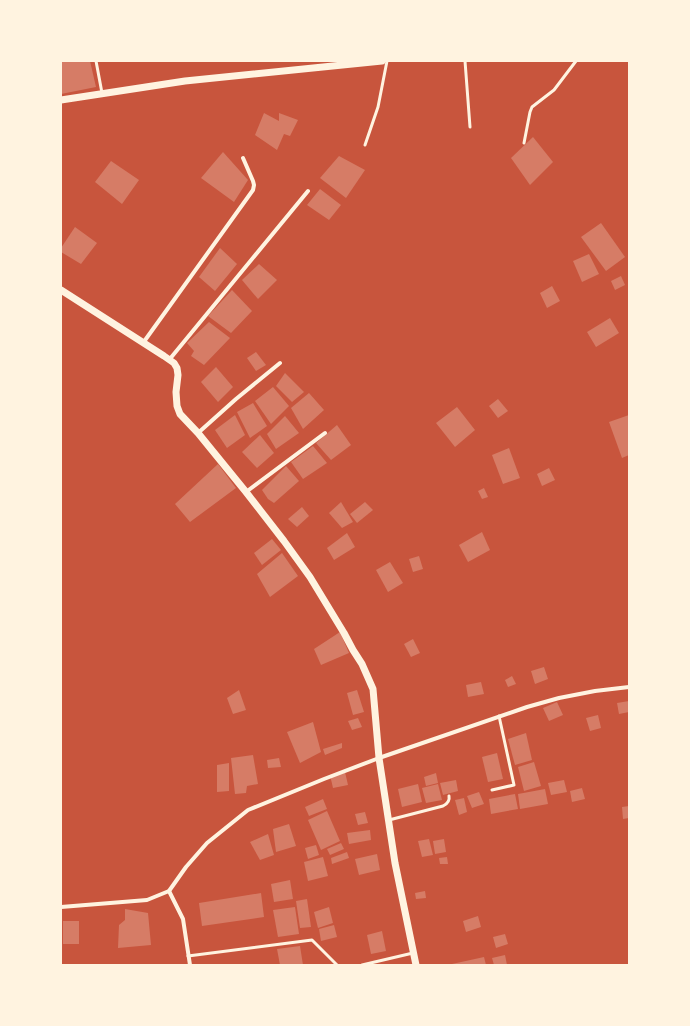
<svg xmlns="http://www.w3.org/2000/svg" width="690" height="1026" font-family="Manrope,sans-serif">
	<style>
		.building { fill: #d67c66 }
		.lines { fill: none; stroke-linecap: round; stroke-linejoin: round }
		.service { stroke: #fff3e0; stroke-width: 3 }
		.minor { stroke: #fff3e0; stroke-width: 4 }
		.tertiary { stroke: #fff3e0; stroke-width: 7 }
	</style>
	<rect width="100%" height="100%" fill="#c8553d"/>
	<!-- building -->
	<g class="building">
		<polygon points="61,61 90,61 96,87 61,94"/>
		<polygon points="264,113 279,121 279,113 298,120 290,136 284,134 277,150 255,135"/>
		<polygon points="533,137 553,162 530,185 511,158"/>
		<polygon points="223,152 248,180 234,202 201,178"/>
		<polygon points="339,156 365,170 346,198 320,178"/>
		<polygon points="111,161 139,180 122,204 95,182"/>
		<polygon points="320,189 341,205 329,220 307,205"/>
		<polygon points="601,223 625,257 606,271 581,237"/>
		<polygon points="75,227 97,243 81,264 61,252 61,248"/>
		<polygon points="220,248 237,264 215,291 199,277"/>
		<polygon points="589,254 599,274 582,282 573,261"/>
		<polygon points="259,264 277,280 258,299 242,280"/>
		<polygon points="621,276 625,285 615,290 611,281"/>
		<polygon points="552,286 560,301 547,308 540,293"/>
		<polygon points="232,290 252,311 231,333 208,316"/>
		<polygon points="610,318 619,333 596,347 587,332"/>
		<polygon points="209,322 230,338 204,365 191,356 194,351 187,343"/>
		<polygon points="256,352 266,365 256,371 247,358"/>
		<polygon points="216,367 233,387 218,402 201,382"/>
		<polygon points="285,373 304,392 292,402 276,386"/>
		<polygon points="273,387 289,406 271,424 255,401"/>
		<polygon points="309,393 324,410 303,429 291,408"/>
		<polygon points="498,399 508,411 498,418 489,406"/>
		<polygon points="253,403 267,426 250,438 237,412"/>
		<polygon points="457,407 475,430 455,447 436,423"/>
		<polygon points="235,415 245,435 227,448 215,430"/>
		<polygon points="629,415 629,455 622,458 609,422"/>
		<polygon points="285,416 299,433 276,449 267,434"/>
		<polygon points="337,425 351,445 331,460 316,443"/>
		<polygon points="260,435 274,453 257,468 242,452"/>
		<polygon points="313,446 327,463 303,479 291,462"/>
		<polygon points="509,448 520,478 503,484 492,455"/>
		<polygon points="218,464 236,488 190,522 175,504"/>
		<polygon points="286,466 299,481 274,503 268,499 262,490"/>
		<polygon points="549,468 555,480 542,486 537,474"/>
		<polygon points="484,488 488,497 482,499 478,491"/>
		<polygon points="341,502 353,522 342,528 329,513"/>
		<polygon points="365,502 373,510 357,523 350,514"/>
		<polygon points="302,507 309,516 297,527 288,519"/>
		<polygon points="482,532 490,550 468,562 459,545"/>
		<polygon points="347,533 355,547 334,560 327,548"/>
		<polygon points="272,539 281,550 262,565 254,553"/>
		<polygon points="282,553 298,576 270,597 257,574"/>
		<polygon points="419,556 423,569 413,572 409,559"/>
		<polygon points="390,562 403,583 388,592 376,570"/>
		<polygon points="340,632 349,653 321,665 314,649"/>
		<polygon points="413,639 420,653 411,657 404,644"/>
		<polygon points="544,667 548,679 535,684 531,671"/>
		<polygon points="512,676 516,684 508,687 505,680"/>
		<polygon points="481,682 484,694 468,697 466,685"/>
		<polygon points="239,690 246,710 233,714 227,698"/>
		<polygon points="357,690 364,712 353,715 347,693"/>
		<polygon points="629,701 629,712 619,714 617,703"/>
		<polygon points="557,702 563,715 549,721 543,708"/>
		<polygon points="598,715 601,728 590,731 586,718"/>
		<polygon points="358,718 362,727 352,730 348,721"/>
		<polygon points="313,722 321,752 300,763 287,732"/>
		<polygon points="526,733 532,760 515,765 508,739"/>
		<polygon points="342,743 342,748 325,755 323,749"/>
		<polygon points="497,753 503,779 488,782 482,757"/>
		<polygon points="253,755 258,784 247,786 246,793 235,794 231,758"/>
		<polygon points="279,758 281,767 268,768 267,760"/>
		<polygon points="534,762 541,786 524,791 518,767"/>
		<polygon points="229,763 229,791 217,792 217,765"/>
		<polygon points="345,772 348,785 333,788 330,775"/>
		<polygon points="436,773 438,783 426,786 424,777"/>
		<polygon points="456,780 458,791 443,795 440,783"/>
		<polygon points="564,780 567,792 551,795 548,783"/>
		<polygon points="418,784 422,802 402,807 398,789"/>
		<polygon points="438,784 442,800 426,803 422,788"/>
		<polygon points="582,788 585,799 572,802 570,791"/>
		<polygon points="545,789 548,804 520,809 518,794"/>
		<polygon points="479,792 484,804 472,808 467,796"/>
		<polygon points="515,794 518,809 491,814 489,799"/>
		<polygon points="464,798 467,812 459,815 455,800"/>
		<polygon points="323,799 327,809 309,816 305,807"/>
		<polygon points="629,806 629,818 623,819 622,807"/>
		<polygon points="327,811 340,841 321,850 308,820"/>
		<polygon points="365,812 368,823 358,825 355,814"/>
		<polygon points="289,824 296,846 276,852 273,829"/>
		<polygon points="370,830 371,840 349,844 347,833"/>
		<polygon points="268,834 274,855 260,860 250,842"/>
		<polygon points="429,839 433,855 422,857 418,841"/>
		<polygon points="444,839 446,852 435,854 433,841"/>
		<polygon points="341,843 344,849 330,855 327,849"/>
		<polygon points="316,845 319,855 308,859 305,848"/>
		<polygon points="347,852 349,858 332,864 331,858"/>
		<polygon points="377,854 380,870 359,875 355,859"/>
		<polygon points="323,857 328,876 308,881 304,862"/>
		<polygon points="447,857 448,864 440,864 439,858"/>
		<polygon points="290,880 293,899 274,902 271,884"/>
		<polygon points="425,891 426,898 416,899 415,893"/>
		<polygon points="261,893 264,917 202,926 199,903"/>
		<polygon points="307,899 311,927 300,928 296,901"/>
		<polygon points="295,907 299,934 278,937 273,910"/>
		<polygon points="329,907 333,923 318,928 314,912"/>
		<polygon points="125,909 148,913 151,945 118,948 119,925 125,920"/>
		<polygon points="478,916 481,927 466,932 463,921"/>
		<rect x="63" y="921" width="16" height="23"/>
		<polygon points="334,925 337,937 321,941 319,929"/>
		<polygon points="382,931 386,951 371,954 367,935"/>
		<polygon points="505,934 508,944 496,948 493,937"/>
		<polygon points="300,946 303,965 280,965 277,949"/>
		<polygon points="505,955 507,965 494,965 492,958"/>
		<polygon points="484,957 486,965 452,965 452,964"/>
	</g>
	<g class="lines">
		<!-- service -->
		<g class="service">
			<polyline points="96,61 102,93"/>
			<polyline points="465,61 470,127"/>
			<polyline points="524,143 530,112 532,107 554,90 576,61"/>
			<polyline points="365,145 378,107 387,61"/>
			<polyline points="492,790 514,785 499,716"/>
			<path d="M389,820L443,806C447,804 450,801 449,796"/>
			<polyline points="188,956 312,940 337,965"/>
			<polyline points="362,965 413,953"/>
		</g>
		<!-- minor -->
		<g class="minor">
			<polyline points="143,343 253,190 254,185 253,181 243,158"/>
			<polyline points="169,360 308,191"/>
			<polyline points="198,433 236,399 280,363"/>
			<polyline points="246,492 325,433"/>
			<polyline points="169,891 183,919 190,965"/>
			<polyline points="61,907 147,900 169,891 186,867 207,843 248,810 324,779 379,758 527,707 559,698 595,691 629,687"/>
		</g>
		<!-- tertiary -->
		<g class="tertiary">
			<polyline points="61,100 185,81 382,61"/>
			<polyline points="61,290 164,356 174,363 177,368 178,375 176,392 177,406 180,414 198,433 246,492 284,541 310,577 344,633 353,650 362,664 373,689 379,758 395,863 416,965"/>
		</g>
	</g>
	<!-- border -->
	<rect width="690" height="1026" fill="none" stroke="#fff3e0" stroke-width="124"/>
</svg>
